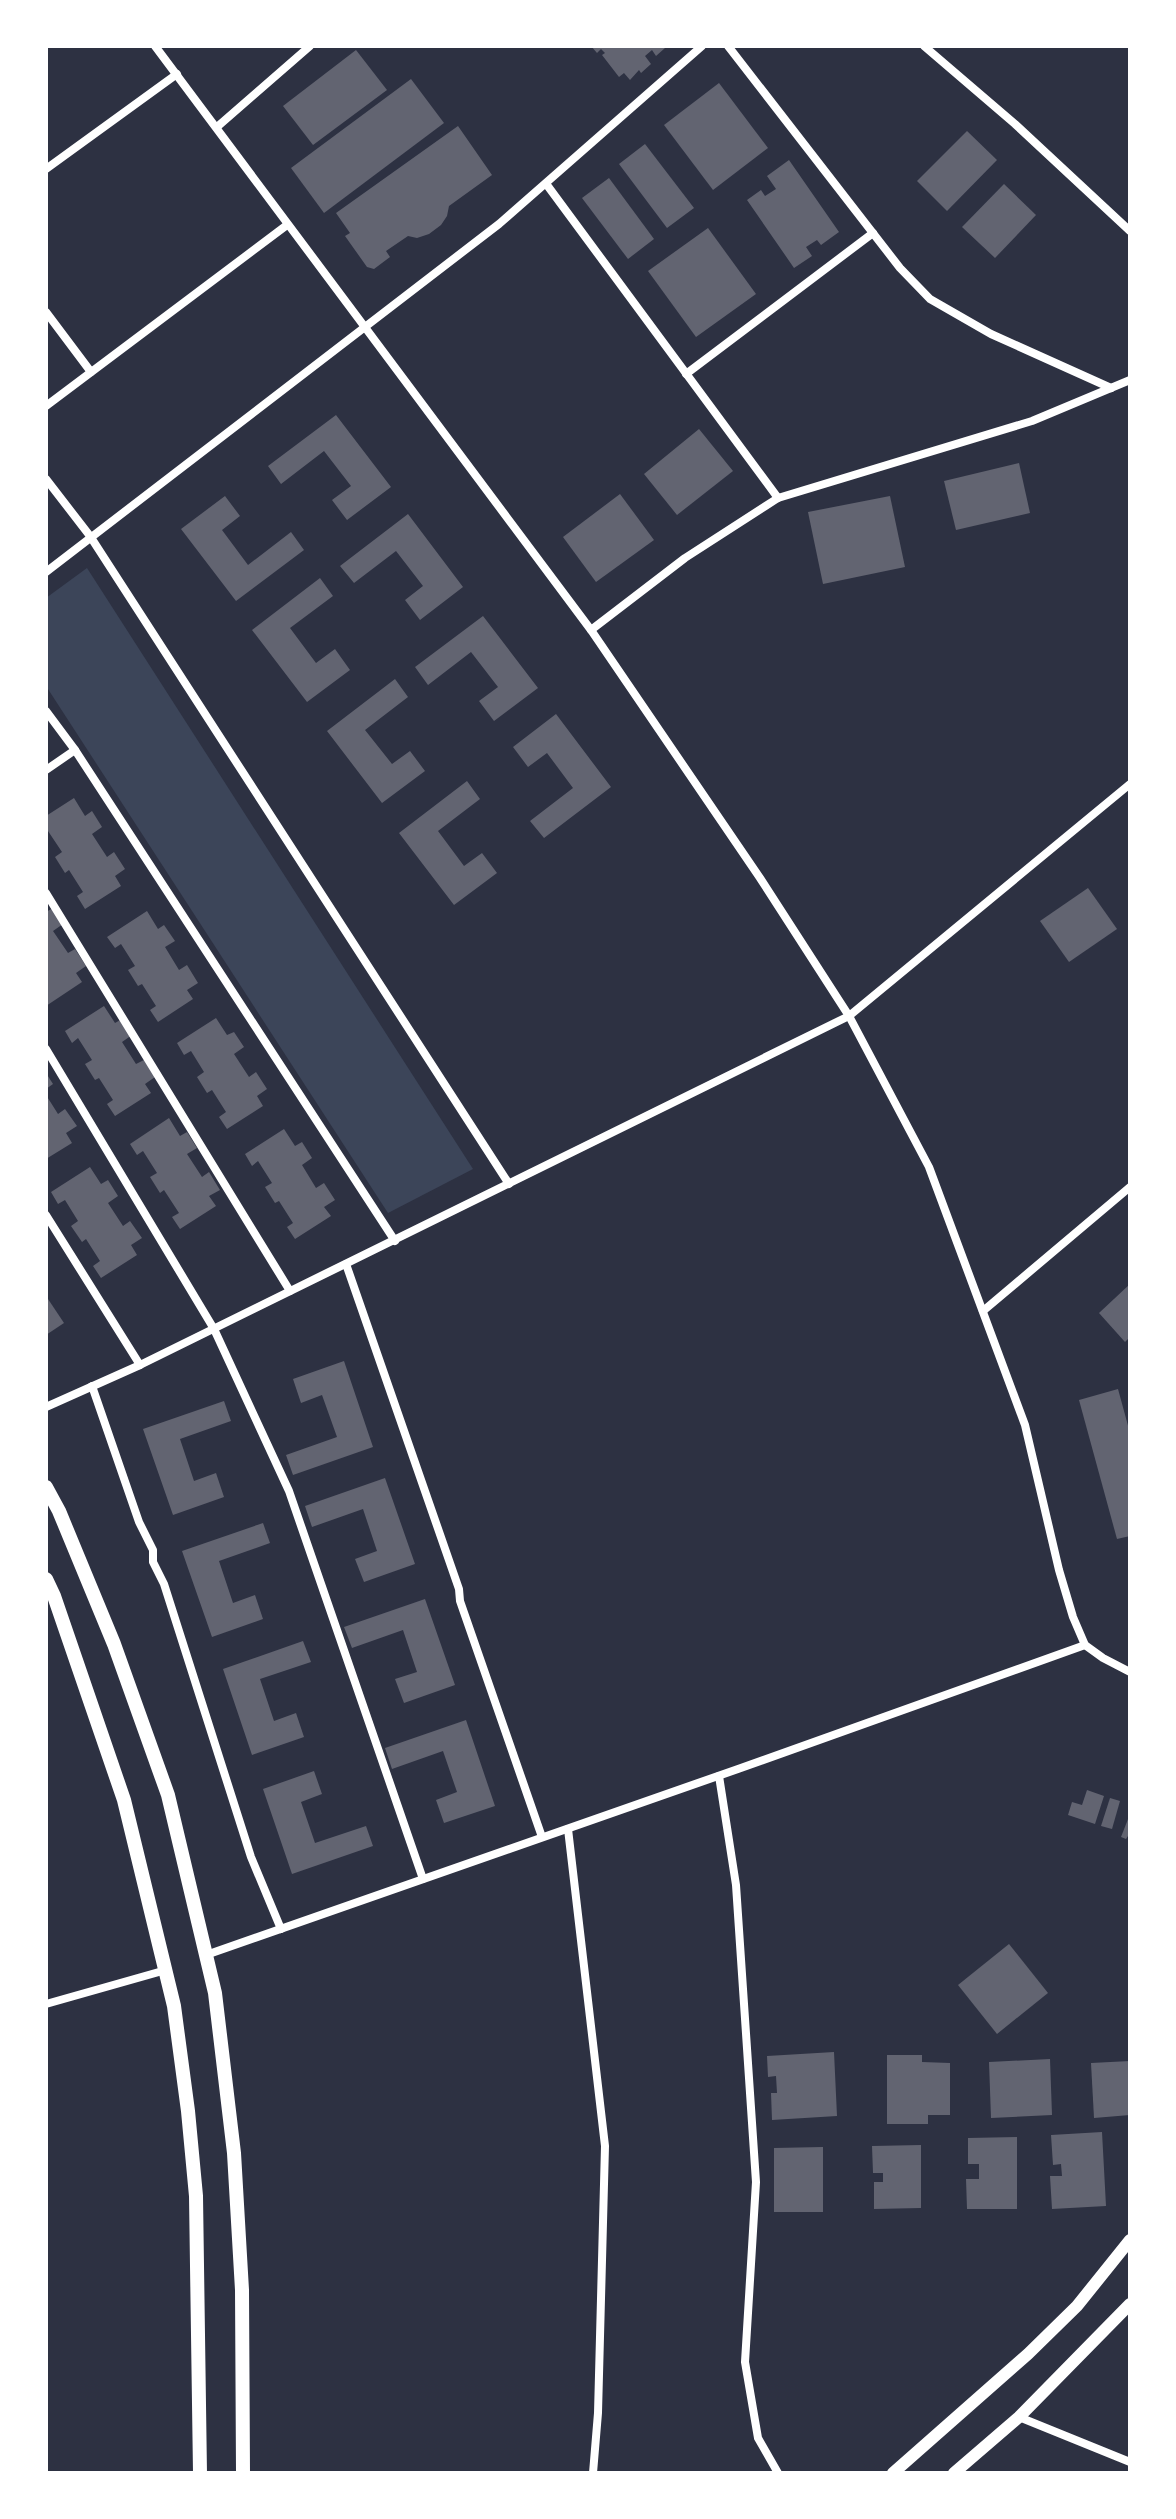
<svg xmlns="http://www.w3.org/2000/svg" width="1176" height="2519" font-family="Merriweather,serif">
	<style>
		.green { fill: #3c4559 }
		.building { fill: #626471 }
		.lines { fill: none; stroke-linecap: round; stroke-linejoin: round }
		.minor { stroke: #fff; stroke-width: 8 }
		.tertiary { stroke: #fff; stroke-width: 12 }
		.secondary { stroke: #fff; stroke-width: 14 }
	</style>
	<rect width="100%" height="100%" fill="#2d3142"/>
	<!-- green -->
	<polygon class="green" points="87,568 473,1169 388,1213 46,686 46,598"/>
	<!-- building -->
	<g class="building">
		<polygon points="591,46 664,46 665,48 656,56 652,50 645,56 651,64 641,73 639,70 630,80 624,73 619,77 602,55 605,53 601,49 597,53"/>
		<polygon points="356,50 387,90 313,145 283,106"/>
		<polygon points="411,79 444,123 324,213 291,168"/>
		<polygon points="719,83 768,148 713,190 664,125"/>
		<polygon points="458,126 492,175 449,206 447,216 441,225 429,234 417,238 408,236 386,251 390,257 374,269 367,267 345,236 350,233 336,213"/>
		<polygon points="967,131 997,160 947,211 917,181"/>
		<polygon points="645,144 694,208 667,228 619,164"/>
		<polygon points="789,160 839,232 821,245 817,240 806,247 812,256 794,268 747,200 761,190 765,196 776,189 767,176"/>
		<polygon points="609,178 654,239 628,259 582,198"/>
		<polygon points="1004,184 1036,215 995,258 962,227"/>
		<polygon points="708,228 756,294 696,337 648,271"/>
		<polygon points="336,415 391,487 347,520 332,500 351,486 324,451 281,484 268,466"/>
		<polygon points="699,429 733,471 677,515 644,474"/>
		<polygon points="1019,463 1030,513 956,530 944,481"/>
		<polygon points="620,494 654,540 596,582 563,537"/>
		<polygon points="225,496 240,516 222,530 248,565 291,532 304,550 236,601 181,529"/>
		<polygon points="890,496 905,567 823,584 808,512"/>
		<polygon points="408,514 463,587 420,620 405,600 423,586 396,551 354,583 340,566"/>
		<polygon points="320,578 333,596 290,628 316,663 335,649 350,670 307,702 252,630"/>
		<polygon points="483,616 538,688 494,721 479,701 498,687 471,652 428,685 415,667"/>
		<polygon points="395,679 408,697 365,730 392,764 410,751 425,771 382,803 327,731"/>
		<polygon points="556,714 611,787 544,838 530,821 573,788 547,753 528,767 513,747"/>
		<polygon points="467,781 480,799 438,831 464,866 482,853 497,873 454,905 399,833"/>
		<polygon points="74,798 85,816 92,811 102,827 92,834 107,857 114,852 125,869 115,876 121,886 85,909 77,896 83,892 69,870 65,873 55,857 62,852 48,831 46,832 46,816"/>
		<polygon points="1088,888 1117,929 1069,962 1040,921"/>
		<polygon points="53,908 63,924 53,931 68,953 75,949 86,966 76,973 82,982 46,1006 46,912"/>
		<polygon points="147,911 158,929 164,925 175,941 165,947 179,970 187,965 198,983 187,990 193,999 158,1022 150,1010 156,1006 142,984 138,986 128,970 135,966 121,944 115,948 107,937"/>
		<polygon points="104,1006 115,1023 122,1019 132,1035 122,1042 136,1064 144,1060 155,1077 145,1084 151,1093 115,1116 107,1104 113,1100 99,1078 95,1080 85,1064 92,1060 78,1038 72,1043 65,1031"/>
		<polygon points="216,1018 227,1035 234,1032 244,1047 234,1054 249,1077 256,1072 267,1089 257,1096 263,1106 227,1129 219,1117 226,1112 212,1090 207,1093 197,1077 204,1072 191,1051 184,1055 177,1043"/>
		<polygon points="46,1073 53,1084 46,1089"/>
		<polygon points="46,1095 58,1114 65,1109 77,1126 66,1133 72,1143 46,1159"/>
		<polygon points="169,1118 180,1136 187,1132 197,1148 187,1154 202,1177 209,1172 220,1190 209,1196 216,1206 180,1229 172,1217 179,1213 164,1190 160,1193 150,1177 157,1173 143,1151 137,1155 130,1144"/>
		<polygon points="284,1129 295,1146 302,1142 312,1158 302,1165 316,1188 324,1183 335,1200 324,1207 331,1216 295,1239 287,1227 293,1223 279,1201 275,1203 265,1187 272,1183 258,1161 252,1166 245,1154"/>
		<polygon points="90,1167 101,1184 108,1180 118,1196 108,1203 123,1226 130,1221 142,1238 131,1245 137,1255 101,1278 93,1266 100,1261 86,1239 82,1242 71,1226 78,1221 65,1200 58,1204 51,1192"/>
		<polygon points="1130,1284 1130,1337 1125,1342 1099,1313"/>
		<polygon points="46,1296 64,1323 46,1335"/>
		<polygon points="344,1361 373,1447 293,1475 286,1455 337,1437 322,1395 301,1403 293,1379"/>
		<polygon points="1118,1389 1130,1433 1130,1536 1117,1539 1079,1400"/>
		<polygon points="224,1401 231,1421 180,1439 194,1481 216,1473 224,1497 173,1515 143,1429"/>
		<polygon points="385,1478 415,1564 364,1582 355,1559 377,1551 363,1509 312,1527 305,1506"/>
		<polygon points="263,1523 270,1543 219,1561 233,1603 255,1595 263,1619 212,1637 182,1551"/>
		<polygon points="425,1599 455,1685 404,1703 395,1679 417,1672 403,1630 352,1648 344,1627"/>
		<polygon points="303,1641 311,1662 260,1679 274,1721 296,1713 304,1737 252,1755 223,1669"/>
		<polygon points="466,1720 495,1806 444,1823 436,1800 457,1792 443,1751 392,1769 385,1748"/>
		<polygon points="314,1771 322,1794 301,1802 315,1843 366,1826 373,1846 292,1874 263,1789"/>
		<polygon points="1087,1790 1104,1796 1095,1824 1068,1815 1072,1802 1082,1805"/>
		<polygon points="1110,1798 1120,1801 1112,1829 1101,1826"/>
		<polygon points="1130,1814 1130,1833 1126,1839 1121,1837"/>
		<polygon points="1009,1944 1048,1993 997,2034 958,1985"/>
		<polygon points="834,2052 837,2116 772,2120 771,2093 777,2093 776,2076 768,2077 767,2056"/>
		<polygon points="887,2055 922,2055 922,2062 950,2063 950,2115 928,2115 928,2124 887,2124"/>
		<polygon points="1050,2059 1052,2115 991,2118 989,2062"/>
		<polygon points="1130,2061 1130,2115 1094,2118 1091,2063"/>
		<polygon points="1102,2132 1106,2206 1052,2209 1050,2176 1062,2176 1061,2164 1053,2165 1051,2135"/>
		<polygon points="1017,2137 1017,2209 967,2209 966,2179 979,2179 979,2164 968,2164 968,2138"/>
		<polygon points="921,2145 921,2208 874,2209 874,2182 883,2182 883,2173 873,2173 872,2146"/>
		<polygon points="823,2147 823,2212 774,2212 774,2148"/>
	</g>
	<g class="lines">
		<!-- minor -->
		<g class="minor">
			<polyline points="155,46 591,630 760,878 849,1016 929,1167 1025,1425 1059,1570 1073,1617 1085,1645 1103,1658 1130,1672"/>
			<polyline points="728,46 900,268 930,299 991,334 1111,388"/>
			<polyline points="924,46 1015,124 1130,231"/>
			<polyline points="217,127 310,46"/>
			<polyline points="46,169 177,74"/>
			<polyline points="547,185 778,498"/>
			<polyline points="46,312 91,372"/>
			<polyline points="686,374 873,233"/>
			<polyline points="46,406 287,225"/>
			<polyline points="46,479 90,536 509,1184"/>
			<polyline points="46,572 499,224 702,46"/>
			<polyline points="591,630 685,558 778,498 1032,421 1130,380"/>
			<polyline points="46,711 75,750 395,1241"/>
			<polyline points="46,770 75,750"/>
			<polyline points="46,893 290,1291"/>
			<polyline points="46,1049 214,1329 289,1491 423,1879"/>
			<polyline points="46,1215 140,1365"/>
			<polyline points="346,1264 459,1589 460,1601 542,1837"/>
			<polyline points="983,1311 1130,1187"/>
			<polyline points="92,1386 139,1522 153,1550 153,1562 164,1584 251,1857 281,1929"/>
			<polyline points="46,1407 140,1365 849,1016 1130,784"/>
			<polyline points="719,1776 736,1885 756,2182 745,2362 758,2438 778,2473"/>
			<polyline points="568,1829 605,2146 598,2413 593,2473"/>
			<polyline points="206,1955 738,1769 1085,1645"/>
			<polyline points="46,2004 166,1970"/>
			<polyline points="1019,2417 1130,2462"/>
		</g>
		<!-- tertiary -->
		<g class="tertiary">
			<polyline points="893,2473 1028,2354 1077,2306 1130,2240"/>
			<polyline points="954,2473 1019,2417 1130,2304"/>
		</g>
		<!-- secondary -->
		<g class="secondary">
			<polyline points="46,1487 59,1511 114,1644 168,1795 215,1993 234,2153 242,2290 243,2473"/>
			<polyline points="46,1579 54,1596 124,1800 174,2006 188,2111 196,2196 200,2473"/>
		</g>
	</g>
	<!-- border -->
	<rect width="1176" height="2519" fill="none" stroke="#ffffff" stroke-width="96"/>
</svg>
